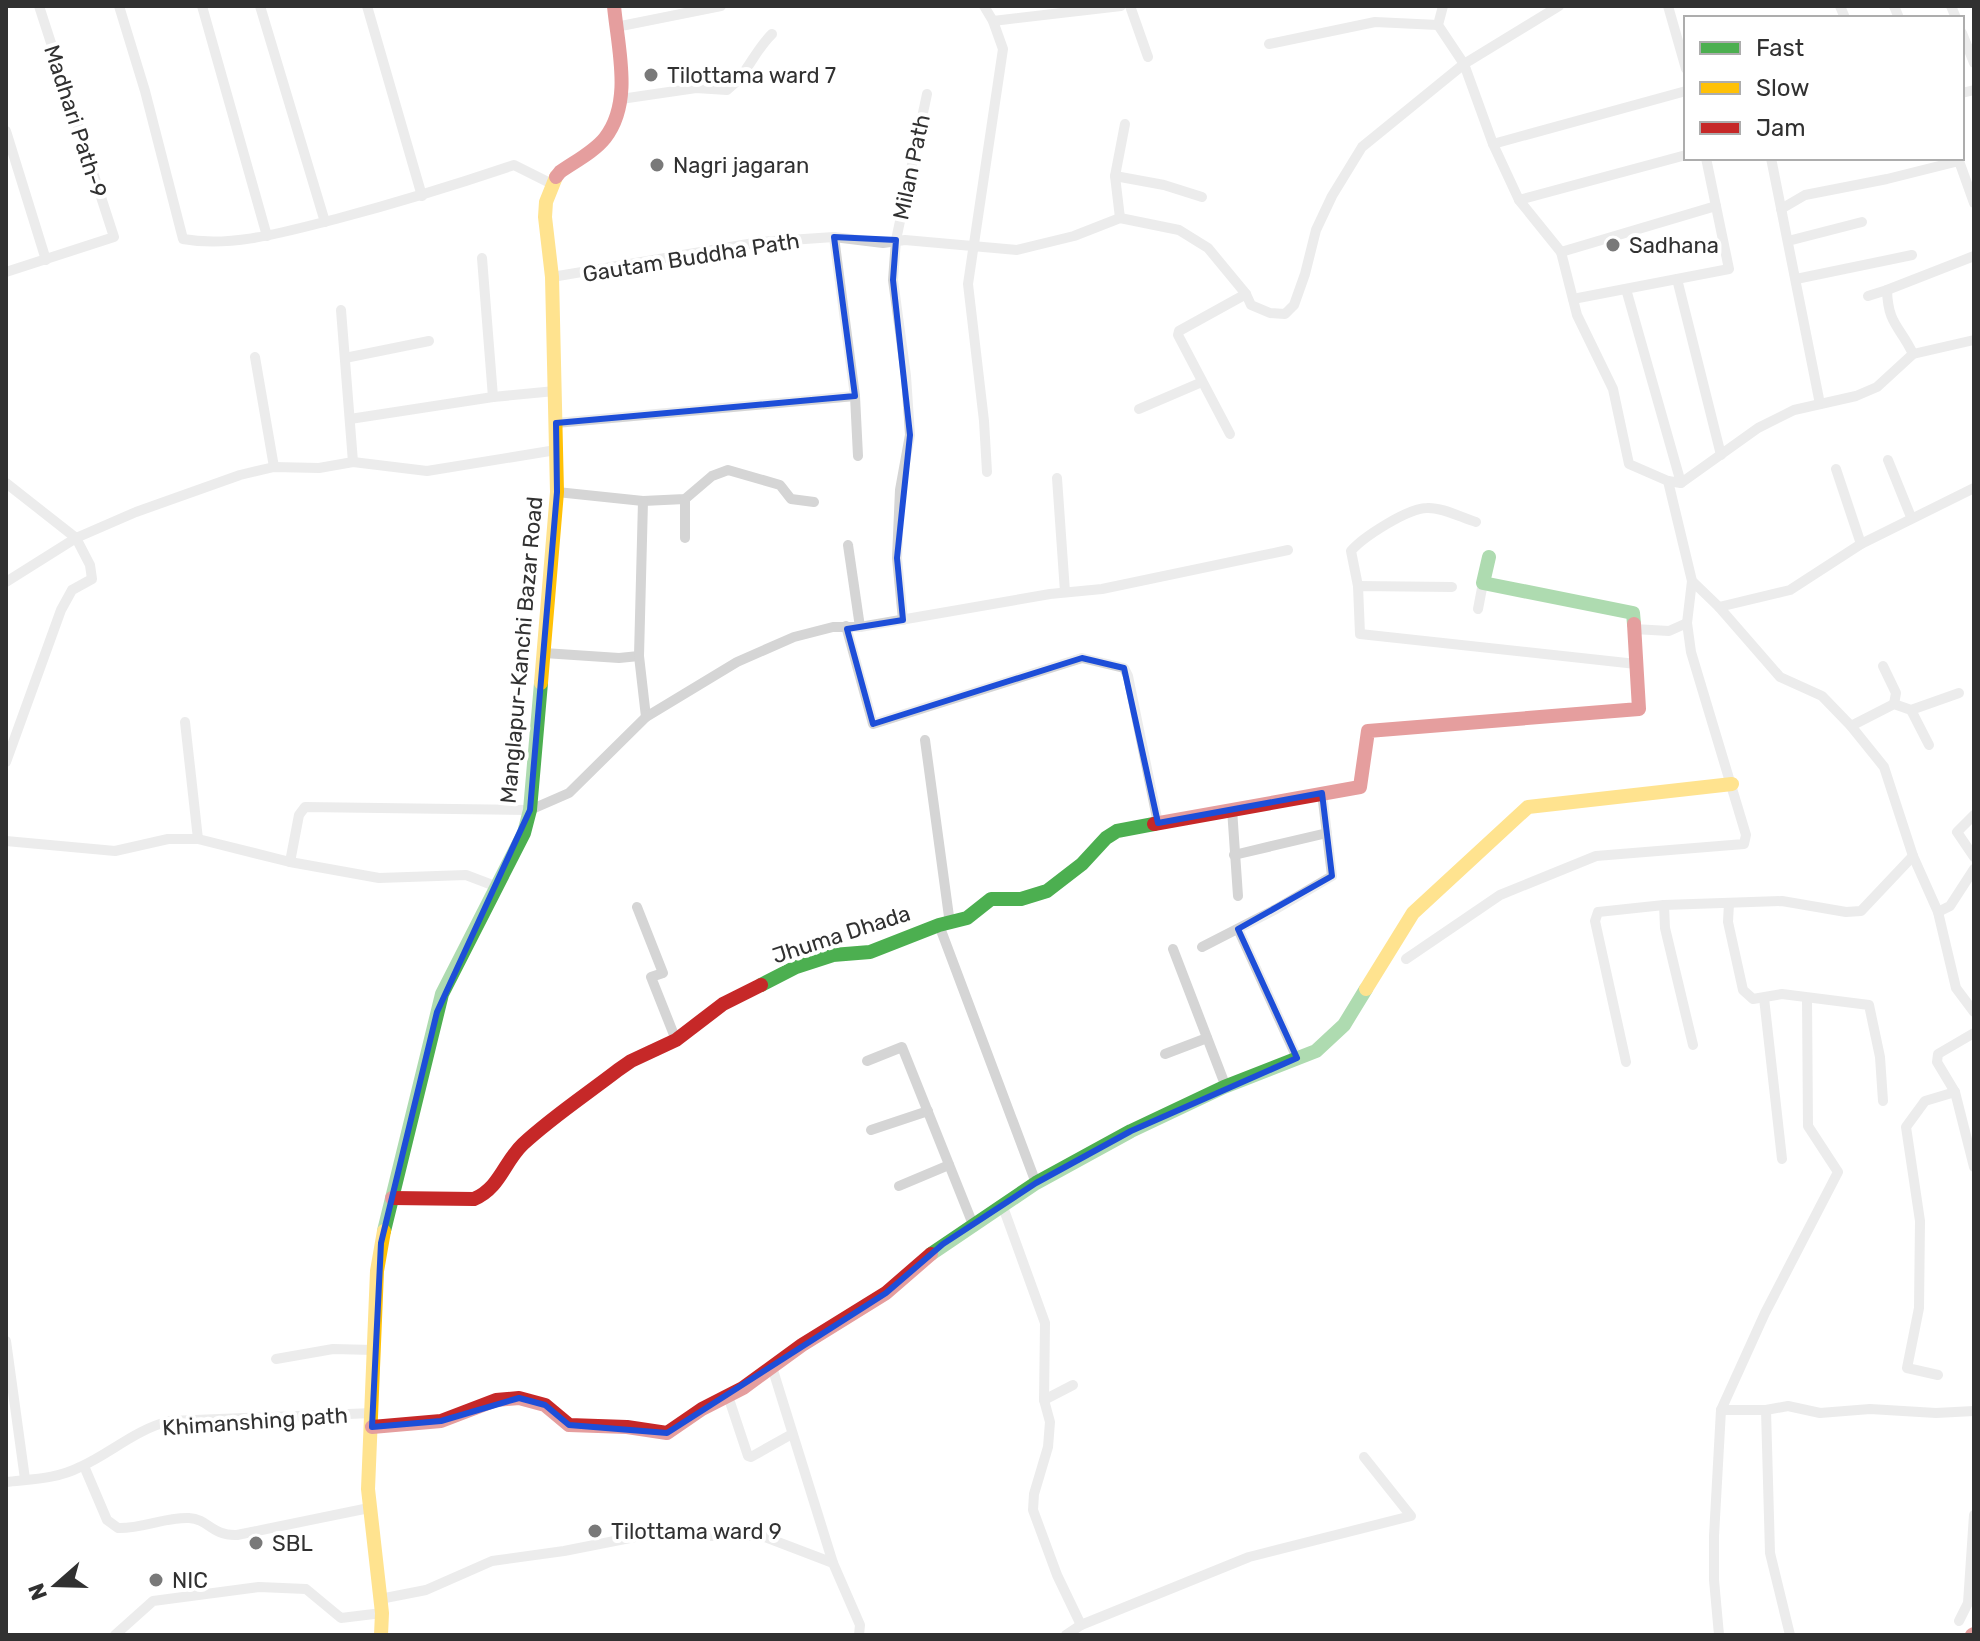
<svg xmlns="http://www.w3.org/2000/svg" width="1980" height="1641" font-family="Rubik,sans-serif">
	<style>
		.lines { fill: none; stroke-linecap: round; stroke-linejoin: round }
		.street { stroke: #d5d5d5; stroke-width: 10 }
		.fast { stroke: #4caf50; stroke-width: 14 }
		.slow { stroke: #ffc107; stroke-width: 14 }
		.jam { stroke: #c62828; stroke-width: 14 }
		.marked { fill: none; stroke: #1d4ed8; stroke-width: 6; stroke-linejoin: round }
		.poi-dot { fill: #797979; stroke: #fff; stroke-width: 3 }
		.labels { text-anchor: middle; stroke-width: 8; stroke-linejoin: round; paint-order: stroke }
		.poi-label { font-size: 22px; fill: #313131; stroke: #fff; text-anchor: start }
		.street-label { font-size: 22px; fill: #313131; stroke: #fff }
	</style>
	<rect width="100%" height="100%" fill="#fff"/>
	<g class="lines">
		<!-- street -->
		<g class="street">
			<path d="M119,6L145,91L183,239C233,248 288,231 336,219C396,203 455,185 514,165L552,184"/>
			<polyline points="202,6 267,236"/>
			<polyline points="260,6 325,222"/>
			<polyline points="367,6 422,196"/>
			<polyline points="984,6 993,21 1003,49 968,284 984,421 987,472"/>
			<polyline points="1130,6 1148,57"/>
			<polyline points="1668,6 1686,69"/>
			<polyline points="1840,6 1845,18"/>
			<polyline points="1894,6 1899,18"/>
			<polyline points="1951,6 1956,18"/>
			<polyline points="993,21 1121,6"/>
			<polyline points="616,27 721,6"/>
			<polyline points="1962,33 1974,63"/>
			<polyline points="1269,44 1375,22 1438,25"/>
			<polyline points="1962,93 1974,90"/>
			<path d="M621,99L696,88L727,90C748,74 754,51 772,34"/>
			<polyline points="6,131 46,260"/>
			<polyline points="1493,144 1686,91"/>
			<polyline points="1771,158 1820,404"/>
			<polyline points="1115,176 1164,185 1202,197"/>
			<polyline points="1519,200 1686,155"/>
			<polyline points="1781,209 1805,195 1887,179 1959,161 1974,203"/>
			<polyline points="1120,218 1115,176 1125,124"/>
			<polyline points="834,237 855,396 858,456"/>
			<polyline points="1788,241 1862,222"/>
			<polyline points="1561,252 1716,206"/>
			<polyline points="482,258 493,397"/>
			<polyline points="6,272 114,237 39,6"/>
			<polyline points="552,277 760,242 834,237 883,243 905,240 1017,250 1074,236 1120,218 1179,230 1208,248 1246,294 1251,305 1270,313 1285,314 1294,305 1305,274 1316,230 1332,196 1362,147 1464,64 1438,25 1443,6"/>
			<polyline points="1677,279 1721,455"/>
			<polyline points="1796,279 1912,255"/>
			<polyline points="1626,289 1681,483"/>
			<polyline points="1887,290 1974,256"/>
			<path d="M1868,296L1887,290C1888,325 1900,326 1913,354"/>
			<polyline points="1573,299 1729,269 1706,158"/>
			<polyline points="341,310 353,462"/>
			<polyline points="255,357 274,467"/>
			<polyline points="345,358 429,341"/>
			<polyline points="1139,409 1202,382"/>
			<polyline points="350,419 493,397 555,391"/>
			<polyline points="556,423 855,396"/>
			<polyline points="1230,434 1178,335 1179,331 1246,294"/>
			<polyline points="1888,460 1911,517"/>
			<polyline points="1836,469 1861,544"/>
			<polyline points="1057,478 1065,592"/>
			<polyline points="1668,481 1681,483 1758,428 1794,410 1856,396 1877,387 1913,354 1974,340"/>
			<polyline points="6,483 76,538 90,565 92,579 72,590 61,610 6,762"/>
			<polyline points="557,492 643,501 685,499 712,476 728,470 780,485 791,499 814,502"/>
			<polyline points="685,499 685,538"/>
			<polyline points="848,545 860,627"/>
			<polyline points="1692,581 1719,607 1780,677 1822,696 1851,726 1884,767 1913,856 1938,912 1956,988 1974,1012"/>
			<polyline points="6,582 76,538 136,512 240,475 274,467 319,468 353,462 427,471 556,450"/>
			<path d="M1358,586L1351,551C1363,537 1408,508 1427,508C1442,507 1462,518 1476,522"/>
			<polyline points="1452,587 1358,586 1360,634 1636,664"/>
			<polyline points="1719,607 1790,590 1861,544 1974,488"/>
			<polyline points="1478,609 1483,583"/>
			<polyline points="903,620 897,558 900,490 910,435 906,376 893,280 896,240 927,94"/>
			<polyline points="846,626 873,724 1082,658 1124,668 1128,676 1158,823"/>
			<polyline points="1634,629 1669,631 1687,623"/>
			<polyline points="544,653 619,658 639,656 646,717"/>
			<polyline points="639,656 643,501"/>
			<polyline points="1883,666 1896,693 1894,704"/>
			<polyline points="1911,710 1929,745"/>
			<polyline points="185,722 198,839"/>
			<polyline points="1851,726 1894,704 1911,710 1959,693"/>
			<polyline points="925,740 950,924"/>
			<polyline points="1232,809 1238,896"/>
			<polyline points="1974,815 1957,832 1974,857"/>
			<polyline points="6,841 115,851 168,839 198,839 290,862 379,878 466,875 495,886"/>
			<polyline points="1234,855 1327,833"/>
			<polyline points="290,862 299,815 305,807 530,810 569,793 646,717 737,662 794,637 833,627 860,627 1050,594 1102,589 1288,550"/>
			<polyline points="1729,903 1728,922 1743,990 1753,999 1782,994 1869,1005 1880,1057 1883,1101"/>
			<polyline points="1664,905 1665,928 1693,1045"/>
			<polyline points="637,907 663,973 651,977 676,1040"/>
			<polyline points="1938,912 1950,906 1974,869"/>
			<polyline points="939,925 1036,1183"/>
			<polyline points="1238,929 1297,1058"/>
			<polyline points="1202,947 1276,909 1332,876 1322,793"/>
			<polyline points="1173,949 1226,1087"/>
			<polyline points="1406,959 1500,895 1596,856 1744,844 1746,835 1691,652 1687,623 1692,581 1668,481 1629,464 1613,389 1577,315 1561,252 1519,200 1493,144 1464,64 1559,6"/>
			<polyline points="1764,998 1782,1159"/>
			<polyline points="1974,1033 1938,1054 1937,1062 1955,1092 1974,1167"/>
			<polyline points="1165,1054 1207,1038"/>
			<polyline points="867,1061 902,1047 974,1227"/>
			<polyline points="1626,1062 1595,921 1598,912 1664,905 1782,901 1846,912 1861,911 1913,856"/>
			<polyline points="871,1130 928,1111"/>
			<polyline points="899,1186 949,1165"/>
			<polyline points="1003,1207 1045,1323 1044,1400 1050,1422 1048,1447 1034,1494 1033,1510 1057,1575 1081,1625"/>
			<polyline points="6,1341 25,1479"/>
			<polyline points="276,1359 333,1349 374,1350"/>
			<polyline points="772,1367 833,1563 860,1625 859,1635"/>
			<polyline points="1938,1375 1907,1368 1919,1308 1920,1221 1906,1127 1925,1101 1955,1092"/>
			<polyline points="728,1396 748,1456 751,1457 792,1434"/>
			<polyline points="1044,1400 1073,1385"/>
			<polyline points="1721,1410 1766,1410 1788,1406 1820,1413 1870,1409 1936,1413 1974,1411"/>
			<polyline points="1766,1410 1770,1553 1790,1635"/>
			<path d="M84,1466L107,1520L118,1528C141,1529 165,1517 189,1518C209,1519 211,1536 237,1535L369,1508"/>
			<path d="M6,1482C31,1479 57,1479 80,1467C111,1453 136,1429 170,1421L373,1413"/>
			<polyline points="380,1599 426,1590 492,1561 564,1551 640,1536 762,1536 833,1563"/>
			<polyline points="1959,1621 1968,1603 1974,1515"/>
			<polyline points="115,1635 153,1601 259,1587 306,1589 341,1618 382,1613"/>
			<polyline points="1066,1635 1081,1625 1249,1557 1411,1516 1364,1457"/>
			<polyline points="1719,1635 1714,1580 1714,1536 1721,1410 1765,1313 1838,1172 1808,1126 1807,998"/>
		</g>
		<!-- fast -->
		<g class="fast">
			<polyline points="1489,557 1483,583 1633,613 1634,624"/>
			<polyline points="761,985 796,967 833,955 870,952 939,925 967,918 991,899 1021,899 1047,891 1082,864 1106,838 1117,831 1154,824"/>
			<polyline points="384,1231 442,994 524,833 530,810 541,683"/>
			<polyline points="931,1254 1036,1183 1131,1131 1224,1087 1316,1051 1344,1025 1366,989"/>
		</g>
		<!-- slow -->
		<g class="slow">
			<polyline points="541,683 557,492 552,277 545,217 546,202 556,177"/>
			<polyline points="1366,989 1413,913 1528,807 1732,784"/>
			<polyline points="381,1635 382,1613 368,1489 377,1271 384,1231"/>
		</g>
		<!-- jam -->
		<g class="jam">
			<path d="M556,177L560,172C574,162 594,152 605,138C633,102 618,49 614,6"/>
			<polyline points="1154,824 1360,787 1368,731 1639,709 1634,624"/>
			<path d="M392,1198L474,1199C500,1188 504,1162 523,1144C552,1117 587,1094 618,1070L631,1061L676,1040L723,1004L761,985"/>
			<polyline points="372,1427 441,1421 496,1400 519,1398 545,1405 569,1425 627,1427 667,1433 702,1409 743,1388 802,1345 886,1293 931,1254"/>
			<polyline points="1972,1635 1974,1634"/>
		</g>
	</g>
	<!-- marked area -->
	<path d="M0 0H1980V1641H0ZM834,237L896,240L893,280L910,435L897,558L903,620L847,629L873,724L1082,658L1124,668L1158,823L1322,793L1332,876L1238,929L1297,1058L1131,1131L1036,1183L943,1244L886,1293L667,1433L569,1425L545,1405L519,1398L441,1421L372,1427L381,1243L437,1012L530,810L557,492L556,423L855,396Z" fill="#fff" fill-opacity=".55" fill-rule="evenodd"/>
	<path class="marked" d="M834,237L896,240L893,280L910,435L897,558L903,620L847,629L873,724L1082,658L1124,668L1158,823L1322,793L1332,876L1238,929L1297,1058L1131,1131L1036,1183L943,1244L886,1293L667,1433L569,1425L545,1405L519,1398L441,1421L372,1427L381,1243L437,1012L530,810L557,492L556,423L855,396Z"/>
	<!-- markers -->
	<g class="poi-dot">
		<circle cx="651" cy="75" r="8"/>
		<circle cx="657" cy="165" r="8"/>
		<circle cx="1613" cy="245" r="8"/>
		<circle cx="595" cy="1531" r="8"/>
		<circle cx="256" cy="1543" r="8"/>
		<circle cx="156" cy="1580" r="8"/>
	</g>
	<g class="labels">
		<!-- poi labels -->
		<g class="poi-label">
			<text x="667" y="83">Tilottama ward 7</text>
			<text x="673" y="173">Nagri jagaran</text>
			<text x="1629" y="253">Sadhana</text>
			<text x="611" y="1539">Tilottama ward 9</text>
			<text x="272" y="1551">SBL</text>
			<text x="172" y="1588">NIC</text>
		</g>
		<!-- street labels -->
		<g class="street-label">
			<text transform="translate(76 121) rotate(72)" y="8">Madhari Path-9</text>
			<text transform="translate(911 167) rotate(-78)" y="8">Milan Path</text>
			<text transform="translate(691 257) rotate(-9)" y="8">Gautam Buddha Path</text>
			<text transform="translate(521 650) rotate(-85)" y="8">Manglapur-Kanchi Bazar Road</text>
			<text transform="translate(841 934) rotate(-18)" y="8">Jhuma Dhada</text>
			<text transform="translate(255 1421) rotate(-4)" y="8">Khimanshing path</text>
		</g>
	</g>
	<!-- border -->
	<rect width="1980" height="1641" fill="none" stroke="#313131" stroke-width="16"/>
	<!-- legend -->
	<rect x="1684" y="16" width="280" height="144" fill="#ffffff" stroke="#adadad" stroke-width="2"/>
	<rect x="1700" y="42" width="40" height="12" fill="#4caf50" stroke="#adadad" stroke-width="2"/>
	<text x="1756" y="56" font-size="24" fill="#313131">Fast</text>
	<rect x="1700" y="82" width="40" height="12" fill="#ffc107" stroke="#adadad" stroke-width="2"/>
	<text x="1756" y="96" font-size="24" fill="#313131">Slow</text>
	<rect x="1700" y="122" width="40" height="12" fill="#c62828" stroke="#adadad" stroke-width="2"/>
	<text x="1756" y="136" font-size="24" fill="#313131">Jam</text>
	<!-- north arrow -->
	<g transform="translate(56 1585) rotate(250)" stroke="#ffffff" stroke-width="6" paint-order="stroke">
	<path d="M0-6L14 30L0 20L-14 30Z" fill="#313131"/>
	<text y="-12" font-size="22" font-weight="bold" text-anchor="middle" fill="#313131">N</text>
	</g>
</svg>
